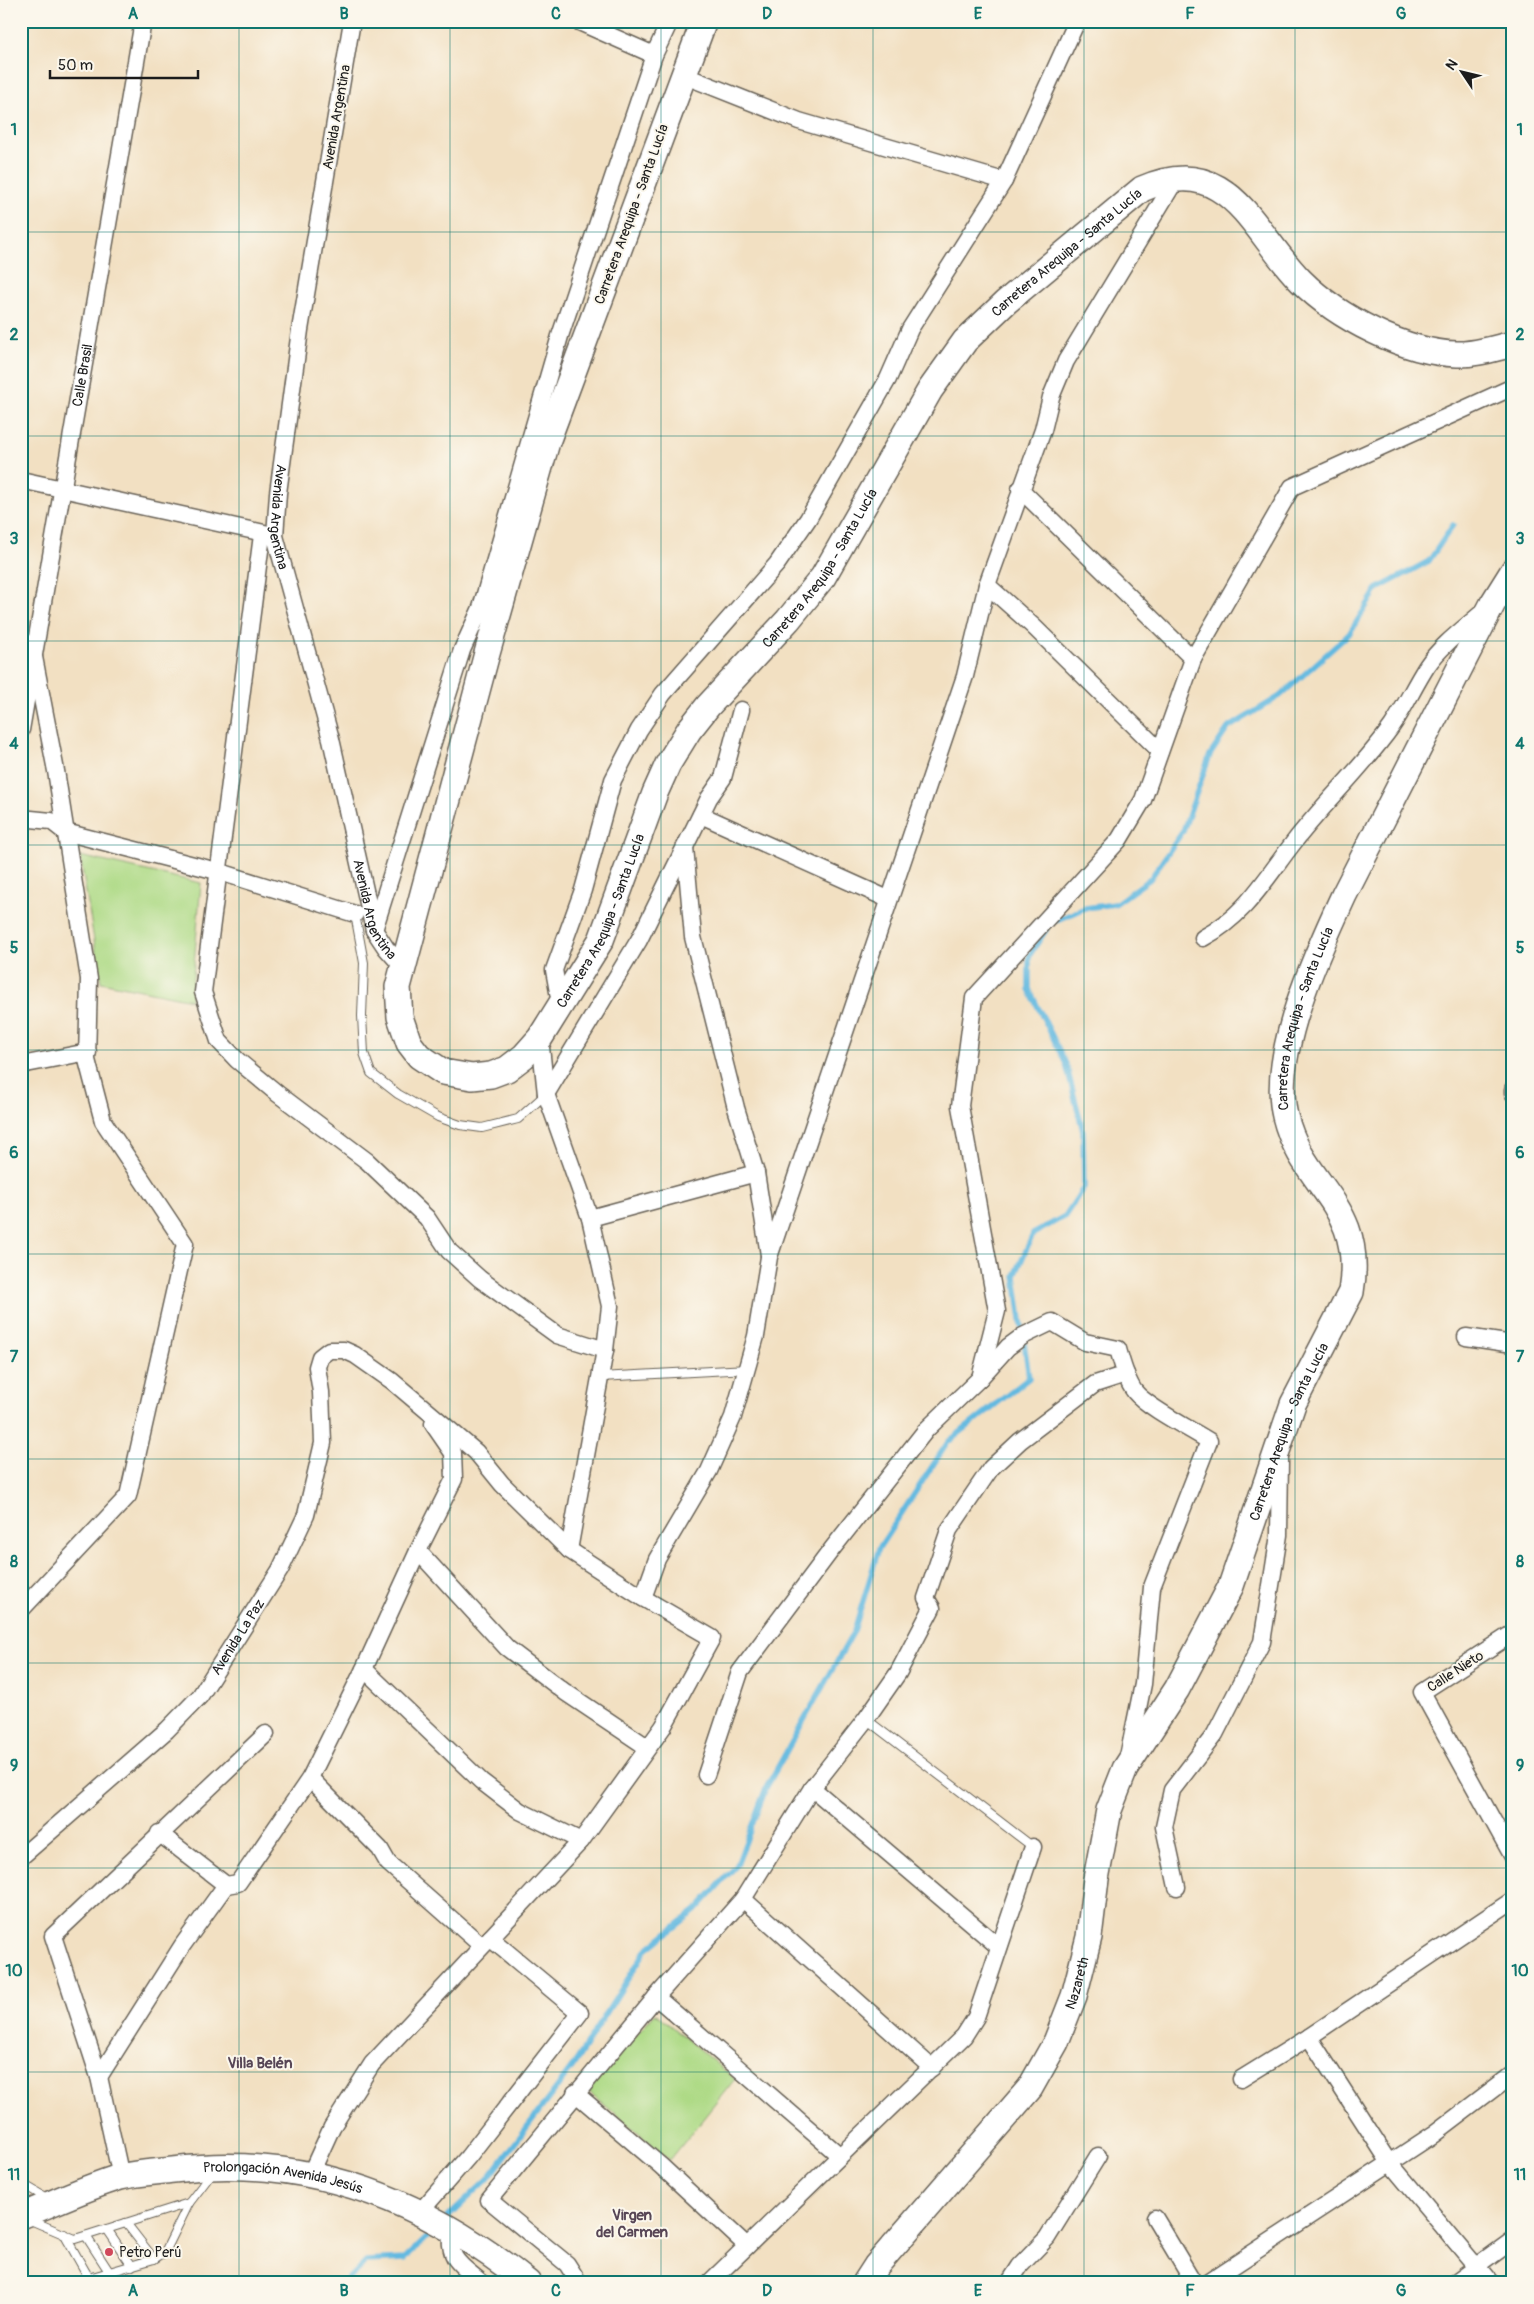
<svg xmlns="http://www.w3.org/2000/svg" width="1534" height="2304" font-family="Pangolin,sans-serif">
	<style>
		.garden { fill: #aeda86; stroke: #657b51 }
		.lines { fill: none; stroke-linecap: round; stroke-linejoin: round }
		.stream { stroke: #63b9e0; stroke-width: 5.5 }
		.service-casing { stroke: #676156; stroke-width: 10 }
		.minor-casing { stroke: #676156; stroke-width: 19 }
		.primary-casing { stroke: #676156; stroke-width: 28 }
		.service { stroke: #fff; stroke-width: 8 }
		.minor { stroke: #fff; stroke-width: 16 }
		.primary { stroke: #fff; stroke-width: 25 }
		.grid { fill: none; stroke: #0f766e; stroke-width: 1; stroke-opacity: 0.55 }
		.poi-dot { fill: #d1495b; stroke: #fbf7ec; stroke-width: 2 }
		.labels { text-anchor: middle; stroke-width: 4; stroke-linejoin: round; paint-order: stroke }
		.street-label { font-size: 14px; fill: #1c1c1c; stroke: #fbf7ec }
		.poi-label { font-size: 14px; fill: #1c1c1c; stroke: #fbf7ec; text-anchor: start }
		.neighbourhood-label { font-size: 15px; font-weight: bold; fill: #574656; stroke: #fbf7ec }
		.neatline { fill: none; stroke: #0f766e; stroke-width: 2 }
		.grid-label { font-size: 16px; text-anchor: middle; font-weight: bold; fill: #0f766e }
	</style>
	<rect width="100%" height="100%" fill="#fbf7ec"/>
	<filter id="ink" filterUnits="userSpaceOnUse"><feTurbulence type="fractalNoise" baseFrequency=".02" numOctaves="2"/><feDisplacementMap in="SourceGraphic" scale="10" xChannelSelector="R" yChannelSelector="G"/><feConvolveMatrix kernelMatrix="1 2 1 2 8 2 1 2 1" color-interpolation-filters="sRGB"/></filter>
	<filter id="wash" filterUnits="userSpaceOnUse"><feTurbulence type="fractalNoise" baseFrequency=".0096" numOctaves="4" result="noise"/><feDisplacementMap in="SourceGraphic" scale="20" xChannelSelector="R" yChannelSelector="G"/><feGaussianBlur stdDeviation="1.12" result="paint"/><feColorMatrix in="noise" values="0 0 0 0 0 0 0 0 0 0 0 0 0 0 0 0 0 1.4 0 .05"/><feComposite in="paint" operator="in"/></filter>
	<g filter="url(#wash)">
		<rect width="100%" height="100%" fill="#f2e0c2"/>
		<!-- garden -->
		<g class="garden">
			<polygon points="80,856 201,883 191,1000 101,982"/>
			<polygon points="655,2013 735,2079 670,2160 588,2091"/>
		</g>
		<g class="lines">
			<!-- stream -->
			<g class="stream">
				<polyline points="1052,922 1085,908 1115,904 1150,879 1183,831 1210,755 1228,728 1280,696 1349,634 1377,589 1429,561 1453,525"/>
				<polyline points="445,2220 488,2179 573,2066 646,1950 696,1910 737,1865 766,1788 854,1631 879,1548 948,1442 1029,1378 1015,1276 1033,1234 1065,1216 1084,1187 1083,1131 1066,1064 1029,989 1029,956 1046,930"/>
				<polyline points="344,2283 366,2261 405,2259 437,2228"/>
			</g>
		</g>
	</g>
	<g filter="url(#ink)">
		<g class="lines">
			<!-- service casing -->
			<g class="service-casing">
				<g id="service">
					<polyline points="355,914 364,963 362,1016 364,1053 371,1073 398,1094 438,1117 460,1125 482,1128 518,1119 546,1094"/>
					<polyline points="600,1377 748,1369"/>
					<polyline points="866,1719 1033,1847"/>
					<polyline points="21,2183 48,2199"/>
					<polyline points="28,2219 75,2239 189,2203 212,2173"/>
					<polyline points="126,2223 154,2259"/>
					<polyline points="107,2229 132,2266"/>
					<polyline points="64,2234 89,2278 154,2259 165,2252 189,2203"/>
					<polyline points="86,2236 110,2273"/>
				</g>
			</g>
			<!-- minor casing -->
			<g class="minor-casing">
				<g id="minor">
					<path id="s1" d="M352,21L300,330L278,493L275,536L331,739L374,930L386,948L403,967"/>
					<polyline points="577,21 654,55"/>
					<polyline points="683,75 799,121 1004,181"/>
					<polyline points="21,480 273,535"/>
					<polyline points="1020,489 1193,659"/>
					<polyline points="262,535 203,992 219,1041 237,1060 278,1094 367,1161 427,1218 449,1251 480,1279 557,1335 605,1350"/>
					<polyline points="987,585 1034,627 1160,751"/>
					<path id="s2" d="M21,730L143,21"/>
					<polyline points="701,815 888,899"/>
					<polyline points="21,818 51,821 65,832 217,871 355,914"/>
					<polyline points="685,847 693,937 736,1108 756,1173 769,1255"/>
					<polyline points="374,930 462,650 481,608 560,336 654,55 670,21"/>
					<path d="M1203,938C1246,915 1265,879 1294,842C1325,802 1363,767 1392,726C1405,707 1414,686 1427,666C1441,645 1465,628 1484,611"/>
					<polyline points="561,1008 554,970 583,890 613,780 639,730 663,694 777,564 808,519 888,379 910,329 1004,181 1077,21"/>
					<polyline points="540,1038 546,1094 590,1218 610,1306 605,1350 569,1550"/>
					<polyline points="21,1065 88,1052"/>
					<polyline points="1513,1089 1513,1093"/>
					<polyline points="546,1094 639,940 709,798 723,778 741,710"/>
					<polyline points="590,1218 756,1173"/>
					<polyline points="1466,1337 1513,1344"/>
					<polyline points="980,1378 997,1311 960,1106 974,998 1119,840 1143,800 1193,659 1292,487 1513,387"/>
					<polyline points="418,1551 507,1648 565,1692 647,1747"/>
					<polyline points="643,1598 657,1559 709,1471 733,1417 756,1336 769,1257 965,676 987,585 1043,430 1051,397 1066,361 1176,179"/>
					<polyline points="21,1610 128,1496 185,1244 103,1121 87,1060 89,979 56,771 34,657"/>
					<polyline points="1513,1633 1422,1692 1513,1857"/>
					<polyline points="364,1669 481,1781 520,1811 581,1841"/>
					<path d="M706,1775L740,1672L832,1549L926,1430L980,1378L1008,1347L1023,1336L1052,1322L1085,1342L1118,1349C1122,1363 1126,1380 1135,1392C1147,1407 1192,1430 1209,1441L1152,1587L1143,1684L1128,1757"/>
					<polyline points="310,1778 380,1849 388,1863 482,1946"/>
					<polyline points="812,1788 999,1947"/>
					<polyline points="159,1833 226,1885"/>
					<path id="s3" d="M21,1857L167,1730L200,1696L280,1570L306,1515L323,1443L321,1392L317,1367L320,1357L329,1350H344L355,1355L392,1381L476,1452L502,1484L569,1550L643,1598L712,1638L663,1727L581,1841L372,2064L332,2127L311,2173"/>
					<polyline points="1177,1887 1164,1827 1172,1790 1215,1734 1262,1642 1279,1535 1280,1460"/>
					<polyline points="743,1899 932,2068"/>
					<polyline points="656,1997 839,2155"/>
					<polyline points="1309,2037 1390,2163 1490,2283"/>
					<polyline points="99,2077 182,1946 226,1885 238,1883 310,1778 364,1669 418,1551 454,1479 453,1453 433,1424"/>
					<polyline points="1241,2079 1309,2037 1513,1900"/>
					<polyline points="575,2093 661,2166 747,2246"/>
					<polyline points="121,2177 99,2077 53,1936 266,1734"/>
					<polyline points="420,2212 468,2157 580,2013 490,1938"/>
					<polyline points="1155,2218 1194,2283"/>
					<path d="M451,2230C448,2261 460,2264 482,2283"/>
					<polyline points="579,2283 567,2264 489,2200 656,1997 743,1899 812,1788 866,1719 898,1673 932,1608 926,1598 949,1530 991,1468 1020,1441 1095,1384 1126,1374"/>
					<polyline points="709,2283 964,2036 976,2017 1033,1847"/>
					<polyline points="1009,2283 1020,2266 1047,2238 1098,2156"/>
					<polyline points="1207,2283 1434,2134 1513,2074"/>
					<polyline points="1454,2283 1513,2240"/>
				</g>
			</g>
			<!-- primary casing -->
			<g class="primary-casing">
				<g id="primary">
					<path id="s4" d="M704,21L547,442L486,657L398,987L400,1017L409,1043L419,1056L443,1072L472,1077L491,1075L507,1069L524,1056L540,1038L601,940L655,793L668,764L689,730L708,706L788,620L823,577L930,390L965,341L1006,302L1142,189C1229,150 1252,232 1301,281C1337,317 1405,353 1457,354C1475,355 1495,348 1513,344"/>
					<path id="s5" d="M21,2216C53,2203 87,2187 120,2177C137,2173 156,2172 173,2170C307,2153 424,2199 528,2283"/>
					<path id="s6" d="M865,2283L876,2266L1030,2088L1056,2042L1074,1996L1089,1937L1096,1879L1109,1810L1125,1769L1177,1689L1231,1586L1293,1404L1351,1292C1366,1203 1303,1189 1285,1116C1270,1054 1318,951 1344,895L1493,603L1513,571"/>
				</g>
			</g>
			<!-- service -->
			<use href="#service" class="service"/>
			<!-- minor -->
			<use href="#minor" class="minor"/>
			<!-- primary -->
			<use href="#primary" class="primary"/>
		</g>
	</g>
	<!-- grid -->
	<path class="grid" d="M239,21V2283M450,21V2283M661,21V2283M873,21V2283M1084,21V2283M1295,21V2283M21,232H1513M21,436H1513M21,641H1513M21,845H1513M21,1050H1513M21,1254H1513M21,1459H1513M21,1663H1513M21,1868H1513M21,2072H1513"/>
	<!-- markers -->
	<circle class="poi-dot" cx="109" cy="2252" r="5"/>
	<g class="labels">
		<!-- street labels -->
		<g class="street-label">
			<text transform="translate(336 117) rotate(-80)" y="5">Avenida Argentina</text>
			<text transform="translate(631 214) rotate(-70)" y="5">Carretera Arequipa - Santa Lucía</text>
			<text dy="5" stroke="none"><textPath href="#s4" startOffset="2186">Carretera Arequipa - Santa Lucía</textPath></text>
			<text dy="5" stroke="none"><textPath href="#s2" startOffset="360">Calle Brasil</textPath></text>
			<text dy="5" stroke="none"><textPath href="#s1" startOffset="502">Avenida Argentina</textPath></text>
			<text dy="5" stroke="none"><textPath href="#s4" startOffset="1781">Carretera Arequipa - Santa Lucía</textPath></text>
			<text dy="5" stroke="none"><textPath href="#s1" startOffset="908">Avenida Argentina</textPath></text>
			<text dy="5" stroke="none"><textPath href="#s4" startOffset="1361">Carretera Arequipa - Santa Lucía</textPath></text>
			<text dy="5" stroke="none"><textPath href="#s6" startOffset="1416">Carretera Arequipa - Santa Lucía</textPath></text>
			<text dy="5" stroke="none"><textPath href="#s6" startOffset="968">Carretera Arequipa - Santa Lucía</textPath></text>
			<text dy="5" stroke="none"><textPath href="#s3" startOffset="311">Avenida La Paz</textPath></text>
			<text transform="translate(1455 1671) rotate(-33)" y="5">Calle Nieto</text>
			<text dy="5" stroke="none"><textPath href="#s6" startOffset="371">Nazareth</textPath></text>
			<text dy="5" stroke="none"><textPath href="#s5" startOffset="271">Prolongación Avenida Jesús</textPath></text>
		</g>
		<!-- poi labels -->
		<g class="poi-label">
			<text x="119" y="2257">Petro Perú</text>
		</g>
		<!-- neighbourhood labels -->
		<g class="neighbourhood-label">
			<text x="260" y="2068">Villa Belén</text>
			<text x="632" y="2220">Virgen<tspan x="632" dy="17">del Carmen</tspan></text>
		</g>
	</g>
	<!-- margin -->
	<rect width="1534" height="2304" fill="none" stroke="#fbf7ec" stroke-width="55"/>
	<!-- north arrow -->
	<g transform="translate(1462 72) rotate(305)" stroke="#fbf7ec" stroke-width="4" paint-order="stroke">
	<path d="M0-4L9 19L0 12L-9 19Z" fill="#1c1c1c"/>
	<text y="-8" font-size="14" font-weight="bold" text-anchor="middle" fill="#1c1c1c">N</text>
	</g>
	<!-- scale -->
	<path d="M50 70v8h148v-8" fill="none" stroke="#1c1c1c" stroke-width="2.5"/>
	<text x="58" y="70" font-size="15" fill="#1c1c1c" stroke="#fbf7ec" stroke-width="4" paint-order="stroke">50 m</text>
	<rect x="28" y="28" width="1478" height="2248" class="neatline"/>
	<g class="grid-label">
		<text x="133" y="19">A</text>
		<text x="344" y="19">B</text>
		<text x="556" y="19">C</text>
		<text x="767" y="19">D</text>
		<text x="978" y="19">E</text>
		<text x="1190" y="19">F</text>
		<text x="1401" y="19">G</text>
		<text x="14" y="135">1</text>
		<text x="1520" y="135">1</text>
		<text x="14" y="340">2</text>
		<text x="1520" y="340">2</text>
		<text x="14" y="544">3</text>
		<text x="1520" y="544">3</text>
		<text x="14" y="749">4</text>
		<text x="1520" y="749">4</text>
		<text x="14" y="953">5</text>
		<text x="1520" y="953">5</text>
		<text x="14" y="1158">6</text>
		<text x="1520" y="1158">6</text>
		<text x="14" y="1362">7</text>
		<text x="1520" y="1362">7</text>
		<text x="14" y="1567">8</text>
		<text x="1520" y="1567">8</text>
		<text x="14" y="1771">9</text>
		<text x="1520" y="1771">9</text>
		<text x="14" y="1976">10</text>
		<text x="1520" y="1976">10</text>
		<text x="14" y="2180">11</text>
		<text x="1520" y="2180">11</text>
		<text x="133" y="2296">A</text>
		<text x="344" y="2296">B</text>
		<text x="556" y="2296">C</text>
		<text x="767" y="2296">D</text>
		<text x="978" y="2296">E</text>
		<text x="1190" y="2296">F</text>
		<text x="1401" y="2296">G</text>
	</g>
</svg>
